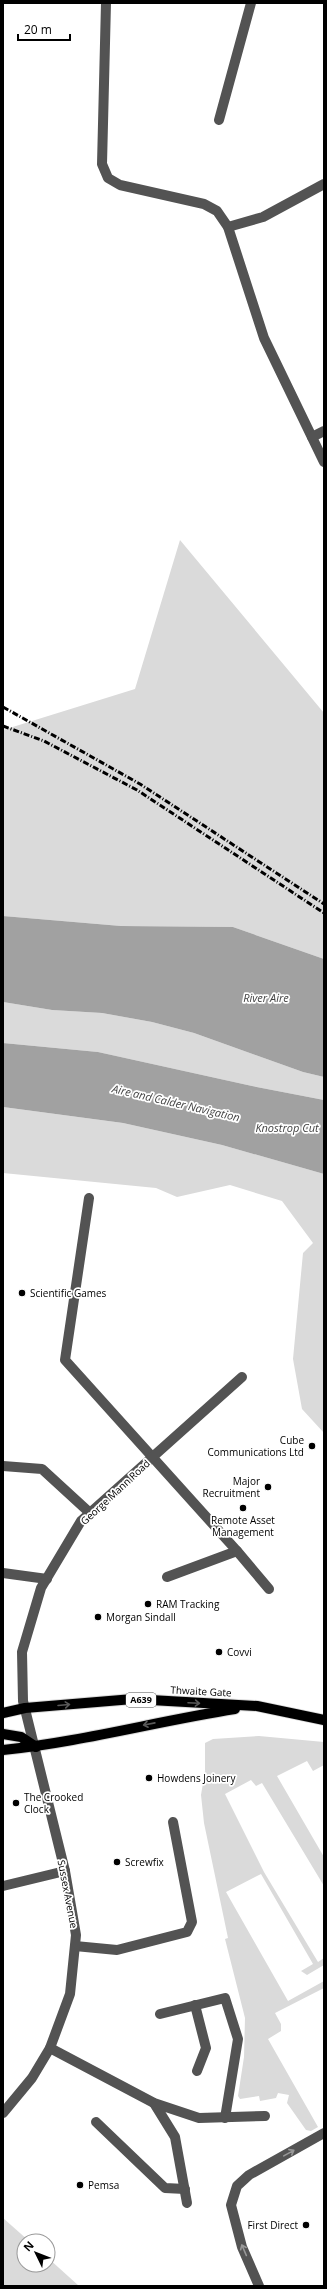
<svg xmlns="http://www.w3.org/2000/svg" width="327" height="2289" font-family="'Open Sans',sans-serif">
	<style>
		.green { fill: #dadada }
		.water { fill: #a1a1a1 }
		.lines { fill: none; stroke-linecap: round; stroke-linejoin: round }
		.major-casing { stroke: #dbdbdb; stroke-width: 12 }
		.minor { stroke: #535353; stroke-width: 10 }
		.major { stroke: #000; stroke-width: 10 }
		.rail { stroke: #000; stroke-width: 3; stroke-dasharray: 6 2 1 2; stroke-linecap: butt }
		.oneway { stroke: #595959 }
		.oneway2 { stroke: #989898 }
		.poi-dot { fill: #000; stroke: #fff; stroke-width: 1.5 }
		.labels { text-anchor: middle; stroke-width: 3.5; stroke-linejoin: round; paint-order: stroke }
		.shield { fill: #fff; stroke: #4c4c4c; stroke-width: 1 }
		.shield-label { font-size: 9px; font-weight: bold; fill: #000 }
		.poi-label { font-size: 10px; fill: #000; stroke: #fff; text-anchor: start }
		.street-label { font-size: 10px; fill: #000; stroke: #fff }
		.water-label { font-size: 11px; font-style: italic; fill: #424242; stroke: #fff }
	</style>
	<rect width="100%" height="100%" fill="#fff"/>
	<!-- green -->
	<g class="green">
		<polygon points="180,540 324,713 324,959 233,927 121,926 3,916 3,730 135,689"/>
		<polygon points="3,1002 52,1010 102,1013 152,1022 194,1033 303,1072 324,1077 324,1100 252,1086 98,1052 3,1043"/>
		<polygon points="3,1107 123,1123 222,1145 324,1174 324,1433 302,1409 293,1359 303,1253 313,1243 282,1201 230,1185 177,1197 156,1188 3,1173"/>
		<polygon points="259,1736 324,1742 324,1765 313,1771 307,1761 277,1776 324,1857 324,1886 262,1783 256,1786 251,1780 225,1794 264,1872 318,1962 324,1958 324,1965 307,1975 301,1971 313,1964 261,1874 226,1892 288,2001 324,1981 324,1988 275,2013 281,2024 281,2031 268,2039 318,2127 311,2131 306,2130 287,2103 289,2095 278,2093 276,2098 260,2101 259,2096 240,2099 238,2096 244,2057 245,2018 225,1939 228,1938 204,1823 201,1795 205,1771 205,1743 213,1739"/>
		<polygon points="3,2218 29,2241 24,2241 24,2265 48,2265 48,2258 79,2286 3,2286"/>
	</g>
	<!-- water -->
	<g class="water">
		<polygon points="3,916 121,926 233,927 324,959 324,1077 303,1072 194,1033 152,1022 102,1013 52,1010 3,1002"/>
		<polygon points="3,1043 98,1052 252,1086 324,1100 324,1174 222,1145 123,1123 3,1107"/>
	</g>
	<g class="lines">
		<!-- major casing -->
		<g class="major-casing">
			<g id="major">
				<polyline points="3,1713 25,1708 133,1699 257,1706 324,1720"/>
				<polyline points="3,1734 21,1737 36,1747"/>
				<path d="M3,1750C81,1742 158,1721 235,1709"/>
			</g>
		</g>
		<!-- minor -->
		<g class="minor">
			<polyline points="106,3 102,164 108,178 120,185 204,204 217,211 228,227 264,338 324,462"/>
			<polyline points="219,120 251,3"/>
			<polyline points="228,227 263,217 324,184"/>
			<polyline points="312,437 324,431"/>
			<polyline points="89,1198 65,1360 237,1551 167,1577"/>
			<polyline points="3,1466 42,1469 90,1513"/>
			<polyline points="237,1551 269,1589"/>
			<polyline points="3,1573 47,1579"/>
			<polyline points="3,1886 65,1871"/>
			<polyline points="75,1946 117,1950 187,1932 192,1922 173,1822"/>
			<polyline points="195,2005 206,2048 197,2071"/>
			<polyline points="160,2014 225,1998 238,2039 225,2118"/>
			<polyline points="50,2048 154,2103 199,2118 265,2116"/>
			<polyline points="154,2103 175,2137 187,2203"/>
			<polyline points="3,2113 32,2078 50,2048 70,1994 76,1935 65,1871 23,1701 22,1652 41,1588 81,1521 242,1377"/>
			<polyline points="96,2122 165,2188 185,2189"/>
			<polyline points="259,2286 242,2247 231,2205 237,2186 249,2175 324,2133"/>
		</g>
		<!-- major -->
		<use href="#major" class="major"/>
		<!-- rail -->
		<g class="rail">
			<polyline points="3,707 140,784 324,904"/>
			<polyline points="3,726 44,741 137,790 324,913"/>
		</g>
	</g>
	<!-- one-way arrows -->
	<defs><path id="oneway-shaft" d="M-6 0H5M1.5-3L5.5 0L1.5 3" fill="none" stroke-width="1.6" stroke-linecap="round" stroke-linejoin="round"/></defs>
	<g class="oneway">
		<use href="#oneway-shaft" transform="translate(194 1703) rotate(3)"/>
		<use href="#oneway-shaft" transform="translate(64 1705) rotate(-5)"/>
		<use href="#oneway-shaft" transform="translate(149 1724) rotate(169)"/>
	</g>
	<g class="oneway2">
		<use href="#oneway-shaft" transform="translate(289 2153) rotate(-29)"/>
		<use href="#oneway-shaft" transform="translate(244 2250) rotate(-113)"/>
	</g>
	<!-- markers -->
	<g class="poi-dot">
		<circle cx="22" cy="1293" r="4"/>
		<circle cx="312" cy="1446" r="4"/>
		<circle cx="268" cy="1487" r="4"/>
		<circle cx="243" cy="1508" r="4"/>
		<circle cx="148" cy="1604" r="4"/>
		<circle cx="98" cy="1617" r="4"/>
		<circle cx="219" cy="1652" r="4"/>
		<circle cx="149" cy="1778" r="4"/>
		<circle cx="16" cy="1803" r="4"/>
		<circle cx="117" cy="1862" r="4"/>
		<circle cx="80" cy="2185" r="4"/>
		<circle cx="306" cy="2225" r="4"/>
	</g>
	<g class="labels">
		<!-- shield labels -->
		<rect class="shield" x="126" y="1693" width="30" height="14" rx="3"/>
		<g class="shield-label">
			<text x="141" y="1703">A639</text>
		</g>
		<!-- poi labels -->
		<g class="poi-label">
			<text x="30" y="1297">Scientific Games</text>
			<text x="304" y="1444" text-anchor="end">Cube<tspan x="304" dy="12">Communications Ltd</tspan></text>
			<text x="260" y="1485" text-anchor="end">Major<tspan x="260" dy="12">Recruitment</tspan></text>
			<text x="243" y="1524" text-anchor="middle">Remote Asset<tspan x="243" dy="12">Management</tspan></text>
			<text x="156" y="1608">RAM Tracking</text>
			<text x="106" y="1621">Morgan Sindall</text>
			<text x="227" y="1656">Covvi</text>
			<text x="157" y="1782">Howdens Joinery</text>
			<text x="24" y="1801">The Crooked<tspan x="24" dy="12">Clock</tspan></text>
			<text x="125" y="1866">Screwfix</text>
			<text x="88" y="2189">Pemsa</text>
			<text x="298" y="2229" text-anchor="end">First Direct</text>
		</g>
		<!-- street labels -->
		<g class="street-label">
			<text transform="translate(115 1492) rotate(-43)" y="4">George Mann Road</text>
			<text transform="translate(201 1691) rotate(3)" y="4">Thwaite Gate</text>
			<text transform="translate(68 1894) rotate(79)" y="4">Sussex Avenue</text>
		</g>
		<!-- water labels -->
		<g class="water-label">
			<text x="266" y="1002">River Aire</text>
			<text transform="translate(176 1103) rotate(13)" y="4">Aire and Calder Navigation</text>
			<text x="287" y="1132">Knostrop Cut</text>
		</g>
	</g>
	<!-- border -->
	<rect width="327" height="2289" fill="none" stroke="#000000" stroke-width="8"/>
	<!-- north arrow -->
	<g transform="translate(36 2253) rotate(313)"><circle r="19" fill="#ffffff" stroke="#999999"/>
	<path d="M0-3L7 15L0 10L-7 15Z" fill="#000000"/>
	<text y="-6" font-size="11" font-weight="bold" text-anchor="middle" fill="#000000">N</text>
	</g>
	<!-- scale -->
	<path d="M18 34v6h52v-6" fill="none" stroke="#000000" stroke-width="2"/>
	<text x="24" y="34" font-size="12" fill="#000000" stroke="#ffffff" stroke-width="3" paint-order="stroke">20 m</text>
</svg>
